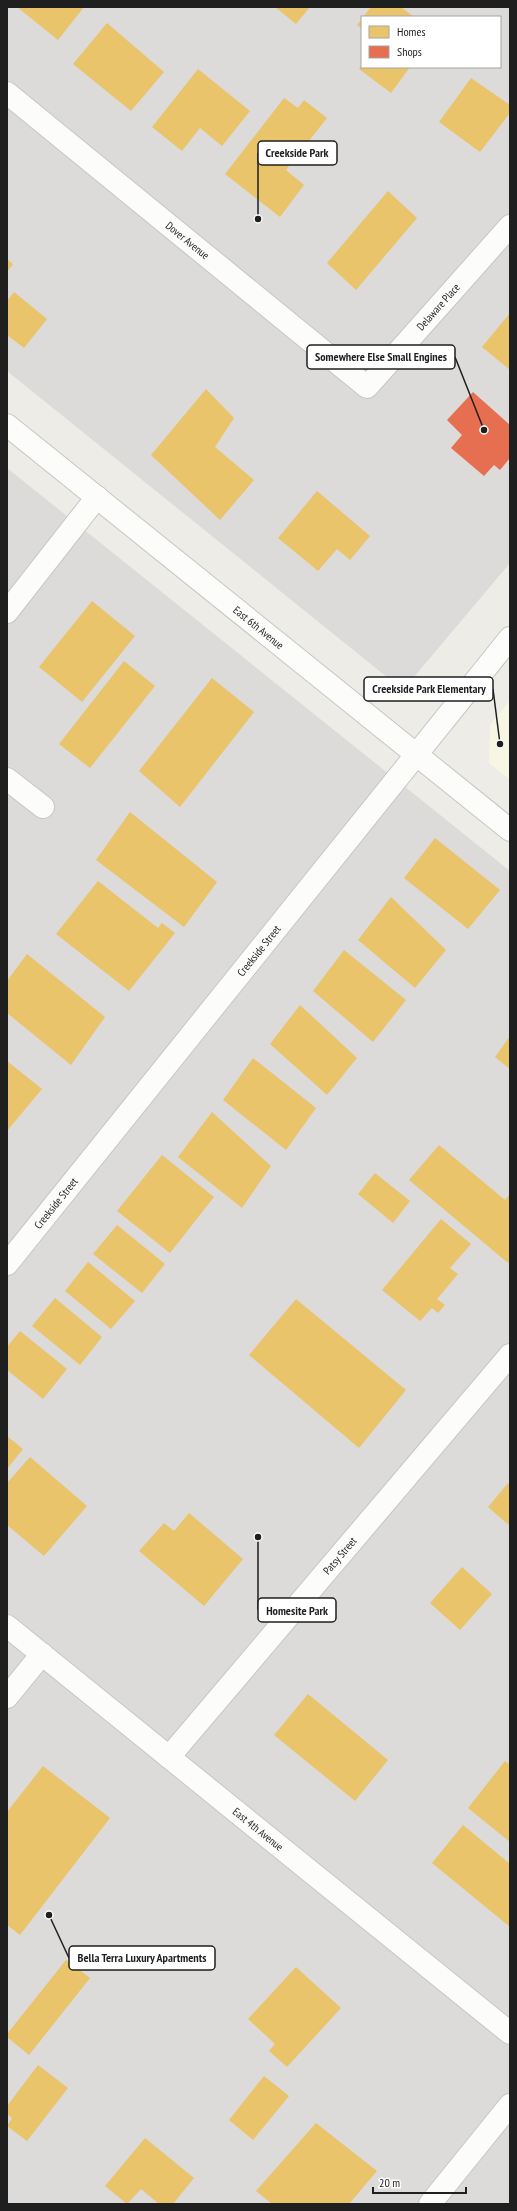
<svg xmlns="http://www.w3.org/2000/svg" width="517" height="2211" font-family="'PT Sans Narrow',sans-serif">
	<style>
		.residential { fill: #dcdbd9; fill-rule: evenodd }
		.education { fill: #f6f6e3 }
		.homes { fill: #e9c46a }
		.shops { fill: #e76f51 }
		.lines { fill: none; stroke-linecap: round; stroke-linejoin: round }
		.minor-casing { stroke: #c6c6c3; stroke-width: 24 }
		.minor { stroke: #fcfcfb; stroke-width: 22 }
		.labels { text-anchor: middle; stroke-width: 4; stroke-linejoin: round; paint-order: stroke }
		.street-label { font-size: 11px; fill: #1f1f1f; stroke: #fff }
		.leader { fill: none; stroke: #1f1f1f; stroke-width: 1.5 }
		.callout-dot { fill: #1f1f1f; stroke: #fff; stroke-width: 1.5 }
		.callout { fill: #fff; stroke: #1f1f1f; stroke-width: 1.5 }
		.callout-label { font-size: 12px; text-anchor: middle; font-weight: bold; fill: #1f1f1f }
	</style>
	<rect width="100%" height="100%" fill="#edece7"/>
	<!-- residential -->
	<g class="residential">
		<path d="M7,7H510V563L403,690L7,371ZM362,17H500V67H362Z"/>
		<polygon points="7,468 510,871 510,2204 7,2204"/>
	</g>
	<!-- education -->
	<polygon class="education" points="510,700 510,780 489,763 490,725"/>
	<!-- homes -->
	<g class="homes">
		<polygon points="17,7 84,7 58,40"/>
		<polygon points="275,7 310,7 296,24"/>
		<polygon points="371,7 401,7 414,17 363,17"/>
		<polygon points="362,19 362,29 357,25"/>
		<polygon points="107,23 164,72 131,111 73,64"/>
		<polygon points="362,65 362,67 410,67 391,93 359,69"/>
		<polygon points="198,69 250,111 222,146 200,128 182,151 152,127"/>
		<polygon points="471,78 510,105 510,113 480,152 439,122"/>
		<polygon points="284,98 298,108 304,100 327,118 286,170 304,185 280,217 225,174"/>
		<polygon points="388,191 417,218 356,290 327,263"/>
		<polygon points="7,259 13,264 7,272"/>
		<polygon points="14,292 47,319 24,348 7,335 7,301"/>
		<polygon points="510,313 510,370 482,347"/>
		<polygon points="206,389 234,418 215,447 254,480 220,520 151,455"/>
		<polygon points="317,491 370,536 350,560 337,549 318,571 278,538"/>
		<polygon points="92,601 135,636 82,702 39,667"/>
		<polygon points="124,661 155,686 90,768 59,744"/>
		<polygon points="212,678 254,712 180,807 139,771"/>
		<polygon points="130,812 217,882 184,927 96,860"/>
		<polygon points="435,838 500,890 468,929 404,878"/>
		<polygon points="98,881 158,928 162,923 175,933 129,991 56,934"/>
		<polygon points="391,897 446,950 415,988 358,940"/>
		<polygon points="344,950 406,1000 373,1042 313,991"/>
		<polygon points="27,954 105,1017 71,1065 7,1013 7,981"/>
		<polygon points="300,1005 357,1058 327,1095 270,1044"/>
		<polygon points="510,1036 510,1069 495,1057"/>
		<polygon points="253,1058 316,1108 286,1150 223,1100"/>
		<polygon points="7,1061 42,1089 7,1131"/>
		<polygon points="212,1112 271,1166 242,1208 178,1157"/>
		<polygon points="439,1145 505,1200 510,1194 510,1260 508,1263 409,1180"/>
		<polygon points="162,1155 214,1197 170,1253 117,1211"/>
		<polygon points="375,1173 410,1201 393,1223 358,1194"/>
		<polygon points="441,1219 471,1244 450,1268 458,1274 437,1299 445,1305 438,1313 432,1308 420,1321 382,1290"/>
		<polygon points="117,1225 165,1264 142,1293 93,1254"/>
		<polygon points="88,1262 135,1301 111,1329 65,1291"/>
		<polygon points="55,1298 102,1337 80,1365 32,1326"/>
		<polygon points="296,1299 406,1390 359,1448 249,1355"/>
		<polygon points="20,1331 67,1369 43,1399 7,1370 7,1347"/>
		<polygon points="7,1436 23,1449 7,1469"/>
		<polygon points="30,1457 87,1506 44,1556 7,1525 7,1483"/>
		<polygon points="508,1483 510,1485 510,1526 488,1507"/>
		<polygon points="189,1513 243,1559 204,1606 139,1551 164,1523 174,1531"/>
		<polygon points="462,1567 492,1594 460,1630 430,1603"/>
		<polygon points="308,1694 388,1760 355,1801 274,1735"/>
		<polygon points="505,1761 510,1765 510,1842 468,1808"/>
		<polygon points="43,1766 110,1818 20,1935 7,1925 7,1812"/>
		<polygon points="463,1825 510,1864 510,1927 432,1863"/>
		<polygon points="66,1960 90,1978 29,2055 7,2037 7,2034"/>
		<polygon points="296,1967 341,2008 287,2067 269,2051 275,2044 248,2019"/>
		<polygon points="38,2065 68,2088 27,2141 7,2126 12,2118 7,2114 7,2106"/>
		<polygon points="264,2076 289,2096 253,2140 229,2120"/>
		<polygon points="316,2123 377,2171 349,2204 272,2204 256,2191"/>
		<polygon points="145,2138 194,2178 173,2204 159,2204 141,2189 127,2204 105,2186"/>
	</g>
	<!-- shops -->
	<polygon class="shops" points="473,392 510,425 510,458 500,470 494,465 484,476 451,448 462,435 447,420"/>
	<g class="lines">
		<!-- minor casing -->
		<g class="minor-casing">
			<g id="minor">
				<path id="s1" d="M7,93L367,387L510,226"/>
				<path id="s2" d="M7,425L510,830"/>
				<polyline points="7,612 97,497"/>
				<polyline points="7,779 43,807"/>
				<path id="s3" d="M7,1264L510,638"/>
				<path id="s4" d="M7,1626L510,2033"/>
				<polyline points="7,1697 42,1654"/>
				<path id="s5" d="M169,1757L510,1355"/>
				<polyline points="430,2204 510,2105"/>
			</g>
		</g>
		<!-- minor -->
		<use href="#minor" class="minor"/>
	</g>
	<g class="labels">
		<!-- street labels -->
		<g class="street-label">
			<text dy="4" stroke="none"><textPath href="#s1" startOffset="233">Dover Avenue</textPath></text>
			<text dy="4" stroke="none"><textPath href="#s1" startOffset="572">Delaware Place</textPath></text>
			<text dy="4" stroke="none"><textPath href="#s2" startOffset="323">East 6th Avenue</textPath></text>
			<text dy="4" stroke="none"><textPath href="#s3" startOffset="402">Creekside Street</textPath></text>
			<text dy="4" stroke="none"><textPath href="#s3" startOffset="78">Creekside Street</textPath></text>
			<text dy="4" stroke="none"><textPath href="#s5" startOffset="264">Patsy Street</textPath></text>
			<text dy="4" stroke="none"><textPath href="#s4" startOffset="323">East 4th Avenue</textPath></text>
		</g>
	</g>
	<!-- callouts -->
	<path class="leader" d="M258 219L258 153M484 430L455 357M500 744L493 689M258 1537L258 1610M49 1915L69 1958"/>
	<g class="callout-dot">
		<circle cx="258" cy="219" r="4"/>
		<circle cx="484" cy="430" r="4"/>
		<circle cx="500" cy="744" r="4"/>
		<circle cx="258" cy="1537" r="4"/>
		<circle cx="49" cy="1915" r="4"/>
	</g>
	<g class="callout">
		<rect x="258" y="141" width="79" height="24" rx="4"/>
		<rect x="307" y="345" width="148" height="24" rx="4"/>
		<rect x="364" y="677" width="129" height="24" rx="4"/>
		<rect x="258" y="1598" width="78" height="24" rx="4"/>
		<rect x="69" y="1946" width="146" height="24" rx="4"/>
	</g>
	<g class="callout-label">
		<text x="297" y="157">Creekside Park</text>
		<text x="381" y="361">Somewhere Else Small Engines</text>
		<text x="429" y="693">Creekside Park Elementary</text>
		<text x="297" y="1615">Homesite Park</text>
		<text x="142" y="1962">Bella Terra Luxury Apartments</text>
	</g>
	<!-- border -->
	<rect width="517" height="2211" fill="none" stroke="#1f1f1f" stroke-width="16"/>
	<!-- legend -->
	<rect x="361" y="16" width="140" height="52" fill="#ffffff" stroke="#a5a5a5"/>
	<rect x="369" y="26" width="20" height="12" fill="#e9c46a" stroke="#a5a5a5"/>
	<text x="397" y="36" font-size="12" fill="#1f1f1f">Homes</text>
	<rect x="369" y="46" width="20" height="12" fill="#e76f51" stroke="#a5a5a5"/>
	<text x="397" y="56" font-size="12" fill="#1f1f1f">Shops</text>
	<!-- scale -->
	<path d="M373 2187v6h93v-6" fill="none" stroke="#1f1f1f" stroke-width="2"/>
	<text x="379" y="2187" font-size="12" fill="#1f1f1f" stroke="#ffffff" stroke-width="3" paint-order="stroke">20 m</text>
</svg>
